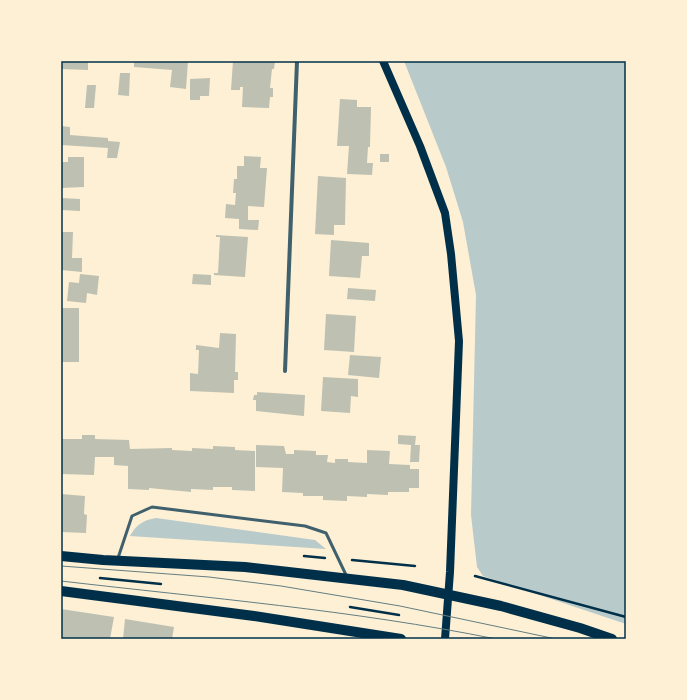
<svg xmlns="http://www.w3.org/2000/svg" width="687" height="700" font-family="'Fira Sans',sans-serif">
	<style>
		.green { fill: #b9caca }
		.building { fill: #bec0b2 }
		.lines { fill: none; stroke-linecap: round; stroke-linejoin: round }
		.path { stroke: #003049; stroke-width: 2.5 }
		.service { stroke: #3f606c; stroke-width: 3 }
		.minor { stroke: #3f606c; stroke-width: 4 }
		.secondary { stroke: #003049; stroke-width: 8 }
		.primary { stroke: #003049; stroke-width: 10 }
		.tram { stroke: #657d81; stroke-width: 1 }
		.neatline { fill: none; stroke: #003049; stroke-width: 1.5 }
	</style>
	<rect width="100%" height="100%" fill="#fdf0d5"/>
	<!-- green -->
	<g class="green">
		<polygon points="404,61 626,61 626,624 483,576 477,567 471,515 476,295 463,222 446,167"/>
		<path d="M156,518L315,540L326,549L130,536C136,525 143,520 156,518Z"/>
	</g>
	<!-- building -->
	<g class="building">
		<polygon points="61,61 88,61 88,70 61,69"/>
		<polygon points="134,61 188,61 186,89 170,87 172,70 134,67"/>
		<polygon points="233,61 275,62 274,69 272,69 270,88 273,88 273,97 270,97 269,108 242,107 243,87 240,87 240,90 231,90"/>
		<polygon points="120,73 130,73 129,96 118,95"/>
		<polygon points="210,78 209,96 200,96 200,100 190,100 190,79"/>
		<polygon points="87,85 96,85 94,108 85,108"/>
		<polygon points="340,99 357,100 357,107 371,107 370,147 368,147 367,163 373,163 372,175 347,174 349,146 337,146"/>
		<polygon points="61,126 70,127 70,135 108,138 108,141 120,142 117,158 107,158 108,148 61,145"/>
		<rect x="380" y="154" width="9" height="8"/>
		<polygon points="244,156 261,157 260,168 267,168 264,207 248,206 248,220 259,220 258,230 239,229 239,219 225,218 226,204 235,205 236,193 233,193 234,179 237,179 237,166 244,166"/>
		<polygon points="68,157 84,157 84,187 61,188 61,162 68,162"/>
		<polygon points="318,176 346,178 345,225 334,225 334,235 315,234"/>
		<polygon points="61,198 80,199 80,211 61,210"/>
		<polygon points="61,232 73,232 72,258 82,258 82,272 61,270"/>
		<polygon points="216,235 248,237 245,277 214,275 214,273 218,273 220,237 216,237"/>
		<polygon points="331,240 369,243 369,256 362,256 360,278 329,276"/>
		<polygon points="80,274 99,276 97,295 87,293 86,303 67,301 69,282 79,283"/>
		<polygon points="193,274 211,275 211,285 192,284"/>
		<polygon points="348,288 376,290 375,301 347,299"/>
		<rect x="61" y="308" width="18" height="54"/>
		<polygon points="326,314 356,316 354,352 324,350"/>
		<polygon points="220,333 236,334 235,372 238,372 238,380 234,380 234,393 190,391 190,373 198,374 199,350 196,350 196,345 219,348"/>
		<polygon points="350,355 381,357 379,378 348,375"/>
		<polygon points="323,377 358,379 358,397 351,396 350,413 321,411"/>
		<polygon points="257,392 305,395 304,416 256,411 256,400 253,400 254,395 257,395"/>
		<polygon points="82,435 95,435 95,439 129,440 130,449 172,448 172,450 192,451 192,448 213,449 213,446 235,447 235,450 255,451 255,491 232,490 232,487 213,487 213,490 191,489 191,492 149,488 149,490 128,489 128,466 114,465 114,457 95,457 94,475 61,474 61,439 82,439"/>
		<polygon points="398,435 416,436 415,445 420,445 419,462 410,462 411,445 398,444"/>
		<polygon points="256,445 284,446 286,454 294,454 294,450 316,451 316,455 328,455 327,462 335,463 335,459 348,459 348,462 367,463 367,450 390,451 389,464 410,465 410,469 419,469 419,488 409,488 409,492 388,492 388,495 367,494 367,497 347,496 347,501 323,500 323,496 303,496 303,493 282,492 283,468 256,467"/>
		<polygon points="61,494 85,496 84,514 87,515 86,533 61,532"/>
		<polygon points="61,609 114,617 110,639 61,639"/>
		<polygon points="125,619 174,627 172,639 123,639"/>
	</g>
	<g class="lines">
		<!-- path -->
		<g class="path">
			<polyline points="304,556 325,558"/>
			<polyline points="352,560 415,566"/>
			<polyline points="475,576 626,617"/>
			<polyline points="100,578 161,584"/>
			<polyline points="350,607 399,615"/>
		</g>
		<!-- service -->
		<polyline class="service" points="118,558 132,516 152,507 305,526 326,533 347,577"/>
		<!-- minor -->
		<polyline class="minor" points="285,371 297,61"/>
		<!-- secondary -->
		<polyline class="secondary" points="383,61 420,146 445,213 451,254 459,341 450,572 445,639"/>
		<!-- primary -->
		<g class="primary">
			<polyline points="61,556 103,560 245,567 403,585 501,606 580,628 612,639"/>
			<polyline points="61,591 254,616 401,639"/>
		</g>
		<!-- tram -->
		<g class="tram">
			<polyline points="61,566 209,577 281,586 400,606 556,639"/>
			<path d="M61,581C206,598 353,610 496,639"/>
		</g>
	</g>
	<!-- border -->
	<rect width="687" height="700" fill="none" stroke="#fdf0d5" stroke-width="124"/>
	<rect x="62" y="62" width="563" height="576" class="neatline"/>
</svg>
